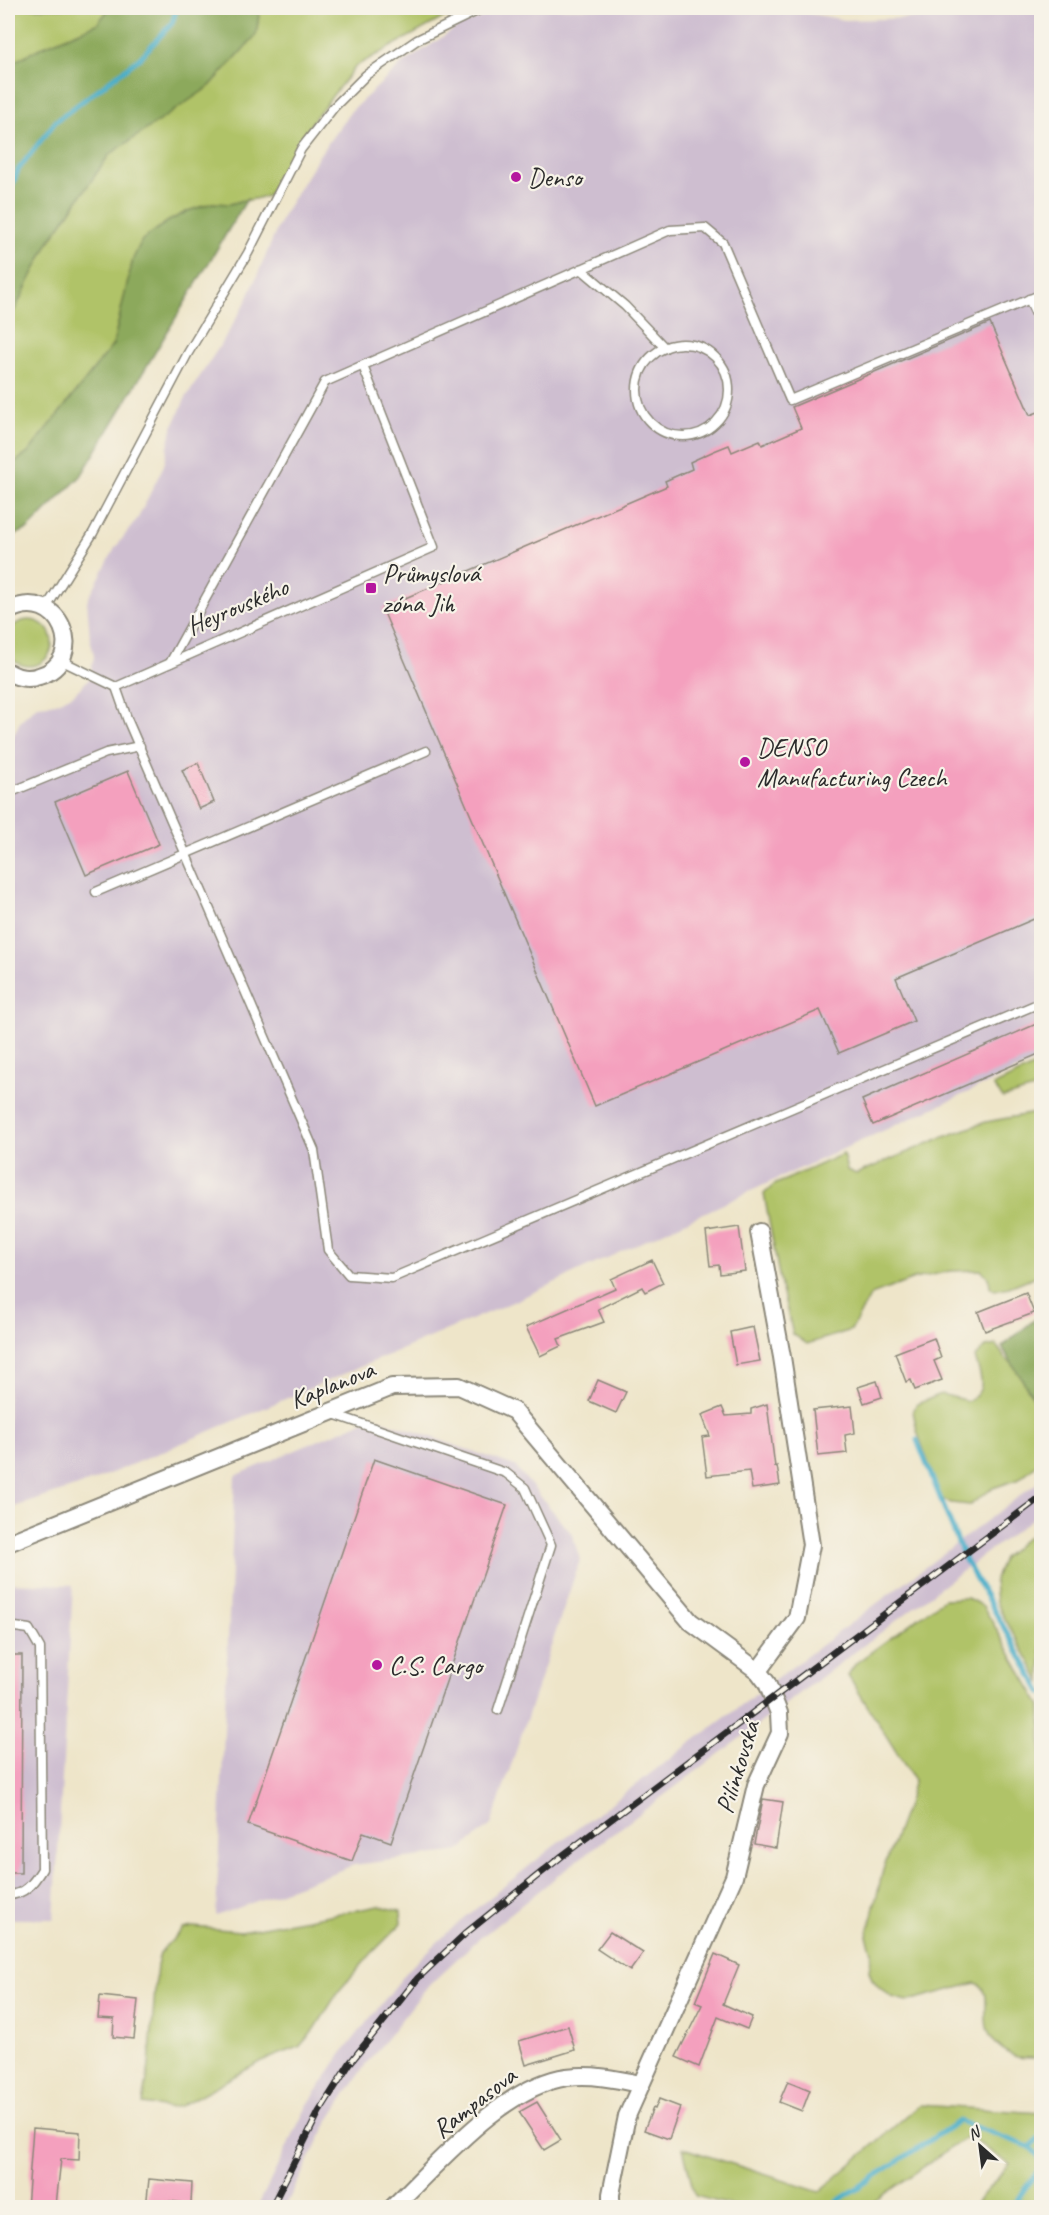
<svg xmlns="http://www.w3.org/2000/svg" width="1049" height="2215" font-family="Caveat,sans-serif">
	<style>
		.industrial { fill: #cebed0 }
		.green { fill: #b0c367; stroke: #6e7749; stroke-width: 1.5 }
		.forest { fill: #8ca95c; stroke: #5c6a44; stroke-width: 1.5 }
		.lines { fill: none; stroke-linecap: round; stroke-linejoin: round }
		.stream { stroke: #4aaec9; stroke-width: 5 }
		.building { fill: #f4a0be }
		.service-casing { stroke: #8c887a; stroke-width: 11 }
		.minor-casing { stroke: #8c887a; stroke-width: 20 }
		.service { stroke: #fff; stroke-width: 8 }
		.minor { stroke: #fff; stroke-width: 16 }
		.rail-casing { stroke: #2b2b2b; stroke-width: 7 }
		.rail { stroke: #f7f3e8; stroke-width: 4.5; stroke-dasharray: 14; stroke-linecap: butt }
		.poi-dot { fill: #b5179e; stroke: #f7f3e8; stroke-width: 2 }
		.labels { text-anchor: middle; stroke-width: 4.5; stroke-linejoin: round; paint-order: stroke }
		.poi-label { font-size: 26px; fill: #2b2b2b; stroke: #f7f3e8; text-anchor: start }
		.street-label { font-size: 26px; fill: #2b2b2b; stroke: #f7f3e8 }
	</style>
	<rect width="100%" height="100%" fill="#f7f3e8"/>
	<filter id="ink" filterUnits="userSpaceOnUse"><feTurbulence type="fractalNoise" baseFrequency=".0167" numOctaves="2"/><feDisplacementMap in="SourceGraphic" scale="12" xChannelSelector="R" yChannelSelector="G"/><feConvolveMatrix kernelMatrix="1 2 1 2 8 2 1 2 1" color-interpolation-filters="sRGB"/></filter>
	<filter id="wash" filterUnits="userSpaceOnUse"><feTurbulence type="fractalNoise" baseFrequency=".008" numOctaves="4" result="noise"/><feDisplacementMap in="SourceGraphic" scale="24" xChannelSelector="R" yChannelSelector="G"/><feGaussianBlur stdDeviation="1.35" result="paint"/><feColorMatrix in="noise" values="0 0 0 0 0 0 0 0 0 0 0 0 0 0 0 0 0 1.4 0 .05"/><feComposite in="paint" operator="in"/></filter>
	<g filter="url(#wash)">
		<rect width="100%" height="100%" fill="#eee5c9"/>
		<!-- industrial -->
		<g class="industrial">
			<polygon points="504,8 778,8 845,20 953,17 986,8 1041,8 1041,1059 766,1184 515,1301 93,1481 8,1509 8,746 21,720 38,705 56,703 74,694 90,678 94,656 90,638 87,601 115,548 138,518 164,465 172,429 185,399 225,338 247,300 282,217 320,154 351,111 402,64 459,26"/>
			<polygon points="373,1417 515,1466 572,1534 580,1560 491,1825 459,1851 354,1865 216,1916 235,1476"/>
			<polygon points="1041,1480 1041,1512 570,1866 474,1943 427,1987 361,2071 330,2119 285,2207 257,2208 307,2106 340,2056 409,1969 457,1924 554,1846"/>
			<polygon points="8,1583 73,1585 54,1919 8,1919"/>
		</g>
		<!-- green -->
		<g class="green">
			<polygon points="8,8 110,8 97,24 42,47 8,65"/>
			<polygon points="260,8 461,8 356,66 314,119 268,196 230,204 212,203 188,211 167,222 133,259 113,345 28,453 8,467 8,323 49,242 109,155 210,86 256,35"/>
			<circle cx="29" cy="643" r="23"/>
			<polygon points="1041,1063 1041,1087 1003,1098 993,1086"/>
			<path d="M1041,1112V1274L1009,1287L995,1290L990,1287C990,1279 987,1274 981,1270L950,1271L914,1279L871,1295L851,1330L807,1344L793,1334L781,1286L764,1194L774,1185L843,1154L847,1170L856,1174L941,1138L986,1122Z"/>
			<path d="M996,1345L1006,1359L1013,1364L1041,1410V1461L1019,1479L993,1488L970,1505L951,1503L941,1499L917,1431L913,1411L917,1404L941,1394L968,1401C990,1390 979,1374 975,1357L986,1347Z"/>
			<polygon points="1041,1528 1041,1682 996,1603 994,1581 1003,1558 1025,1539"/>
			<path d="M967,1598L983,1606L1041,1706V2058C1034,2058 1025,2058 1018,2057C1012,2056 1006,2051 1001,2048C971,2026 999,1991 976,1983L908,2001L892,1997L880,1988L872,1979L869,1971L872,1952L867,1936L883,1870L907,1805L914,1780L848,1675L856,1663L944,1599Z"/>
			<polygon points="379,1906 401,1911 402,1923 372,1953 338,1992 315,2029 299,2047 262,2061 180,2106 169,2108 143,2104 149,2066 157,1965 160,1953 183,1929 192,1927 241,1931"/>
			<polygon points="919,2105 1041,2113 1041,2203 1038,2207 973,2207 1009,2164 968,2136 866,2207 738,2207 695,2196 683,2148 819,2192"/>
		</g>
		<!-- forest -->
		<g class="forest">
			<polygon points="110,8 260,8 256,35 210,86 109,155 49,242 8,323 8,65 42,47 97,24"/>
			<polygon points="247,199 81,476 28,529 8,538 8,467 28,453 113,345 133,259 142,240 167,222 188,211 212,203 230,204"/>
			<polygon points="1041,1314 1041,1410 1002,1347"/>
		</g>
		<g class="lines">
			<!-- stream -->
			<g class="stream">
				<polyline points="8,197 18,170 56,121 140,58 172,23 177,8"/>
				<polyline points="917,1440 965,1560 1042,1693"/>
				<polyline points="1042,2136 1030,2147 1042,2160"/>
				<polyline points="836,2202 959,2121 1030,2147"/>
				<polyline points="1011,2208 1042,2165"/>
			</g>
		</g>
		<g id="blocks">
			<!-- building -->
			<g class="building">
				<polygon points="990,323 1030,415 1041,411 1041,916 896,978 914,1021 839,1053 820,1010 595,1106 382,608 667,486 665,481 692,469 690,462 714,451 729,445 732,452 760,440 762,445 801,428 792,407"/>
				<polygon points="198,763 214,802 199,809 182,770"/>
				<polygon points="128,771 159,844 86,875 55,802"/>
				<polygon points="1041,1022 1041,1053 873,1125 862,1100"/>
				<polygon points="739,1227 745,1271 720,1274 719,1265 710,1266 706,1232"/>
				<polygon points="652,1260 663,1283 645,1292 642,1287 598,1309 604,1322 558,1339 561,1346 540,1356 526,1327 615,1288 611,1279"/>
				<polygon points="1026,1293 1034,1313 985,1331 978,1312"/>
				<polygon points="753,1327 760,1361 736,1365 730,1332"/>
				<polygon points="934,1338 941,1358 934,1361 942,1380 915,1390 911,1380 906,1382 895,1353"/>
				<polygon points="598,1380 626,1392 616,1413 589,1401"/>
				<polygon points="877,1381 882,1397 864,1403 858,1387"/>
				<polygon points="767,1404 775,1467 777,1466 780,1485 752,1489 749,1471 707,1476 702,1437 710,1436 702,1415 722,1407 726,1416 751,1414 751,1409"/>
				<polygon points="852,1406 855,1433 845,1435 847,1453 818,1456 813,1410"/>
				<polygon points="374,1459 507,1505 391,1842 363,1832 352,1861 248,1825"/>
				<polygon points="8,1655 22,1655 21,1873 8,1873"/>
				<polygon points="763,1799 783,1802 776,1848 754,1844"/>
				<polygon points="610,1932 643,1953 630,1971 597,1949"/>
				<polygon points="715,1954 739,1965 723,2004 752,2017 747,2029 718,2017 699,2067 676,2057 702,2005 695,2002"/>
				<polygon points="100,1996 138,2000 134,2039 113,2037 114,2019 98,2018"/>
				<polygon points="568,2026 575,2050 526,2065 519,2041"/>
				<polygon points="788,2081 810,2090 802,2111 779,2102"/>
				<polygon points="659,2099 680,2107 669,2139 644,2130 653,2108 655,2109"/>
				<polygon points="537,2102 561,2140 544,2150 519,2112"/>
				<polygon points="33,2128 80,2132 79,2160 61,2159 56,2205 46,2205 46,2208 27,2208"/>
				<polygon points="149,2179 192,2183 191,2204 170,2201 169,2208 146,2208"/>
			</g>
		</g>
	</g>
	<g filter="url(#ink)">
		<use href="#blocks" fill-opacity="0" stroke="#8c887a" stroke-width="1.5"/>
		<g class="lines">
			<!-- service casing -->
			<g class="service-casing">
				<g id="service">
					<polyline points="581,269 625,306 665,348"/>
					<polyline points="1029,299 1042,327"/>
					<circle cx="683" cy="390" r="46"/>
					<polyline points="46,608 93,533 188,353 248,253 301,149 334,107 366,75 417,40 483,8"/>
					<polyline points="60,660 116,687 434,547 363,366"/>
					<polyline points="170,663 325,382 670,230 705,228 723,243 790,400 1042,294"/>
					<polyline points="116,687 128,721 314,1150 328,1250 349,1275 392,1278 1042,1002"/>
					<polyline points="8,790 11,792 106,753 140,746"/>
					<polyline points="96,892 426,751"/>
					<polyline points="333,1414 506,1473 525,1488 551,1545 498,1710"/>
					<path d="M8,1626L29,1629L40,1648L42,1869C34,1882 25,1895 8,1895"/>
				</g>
			</g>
			<!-- minor casing -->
			<g class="minor-casing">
				<g id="minor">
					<path d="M8,611C60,583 90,661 39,676C28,680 18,678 8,672"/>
					<polyline points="8,1543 392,1387 459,1386 514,1411 690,1621 758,1671 767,1683 779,1713 780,1733 756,1785 734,1877 627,2116 611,2194 611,2208"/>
					<polyline points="758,1671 797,1618 811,1545 782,1357 759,1232"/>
					<path d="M392,2208C438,2164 503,2086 567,2077C592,2074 616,2079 640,2084"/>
				</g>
			</g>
			<!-- service -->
			<use href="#service" class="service"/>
			<!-- minor -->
			<use href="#minor" class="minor"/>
			<!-- rail casing -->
			<g class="rail-casing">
				<polyline id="rail" points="271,2208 319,2112 350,2063 418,1978 466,1933 562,1856 1042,1496"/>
			</g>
			<!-- rail -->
			<use href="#rail" class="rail"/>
		</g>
	</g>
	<!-- markers -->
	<g class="poi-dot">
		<circle cx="516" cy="177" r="6"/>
		<rect x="365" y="582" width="12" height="12" rx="3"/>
		<circle cx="745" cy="762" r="6"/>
		<circle cx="377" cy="1665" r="6"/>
	</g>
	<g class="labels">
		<!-- poi labels -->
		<g class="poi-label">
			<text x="528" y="186">Denso</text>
			<text x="383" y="582">Průmyslová<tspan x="383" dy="30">zóna Jih</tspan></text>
			<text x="757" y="756">DENSO<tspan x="757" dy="30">Manufacturing Czech</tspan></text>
			<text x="389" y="1674">C.S. Cargo</text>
		</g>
		<!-- street labels -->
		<g class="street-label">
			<text transform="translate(237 606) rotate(-23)" y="9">Heyrovského</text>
			<text transform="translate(332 1384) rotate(-22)" y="9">Kaplanova</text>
			<text transform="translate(737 1767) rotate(-73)" y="9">Pilínkovská</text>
			<text transform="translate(474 2102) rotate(-38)" y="9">Rampasova</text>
		</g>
	</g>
	<!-- margin -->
	<rect width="1049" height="2215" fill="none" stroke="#f7f3e8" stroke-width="30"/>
	<!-- north arrow -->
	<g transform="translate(980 2146) rotate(332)" stroke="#f7f3e8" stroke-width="4.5" paint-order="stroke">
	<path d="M0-4.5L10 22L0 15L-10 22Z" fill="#2b2b2b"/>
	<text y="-9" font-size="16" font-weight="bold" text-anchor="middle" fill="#2b2b2b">N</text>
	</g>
</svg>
